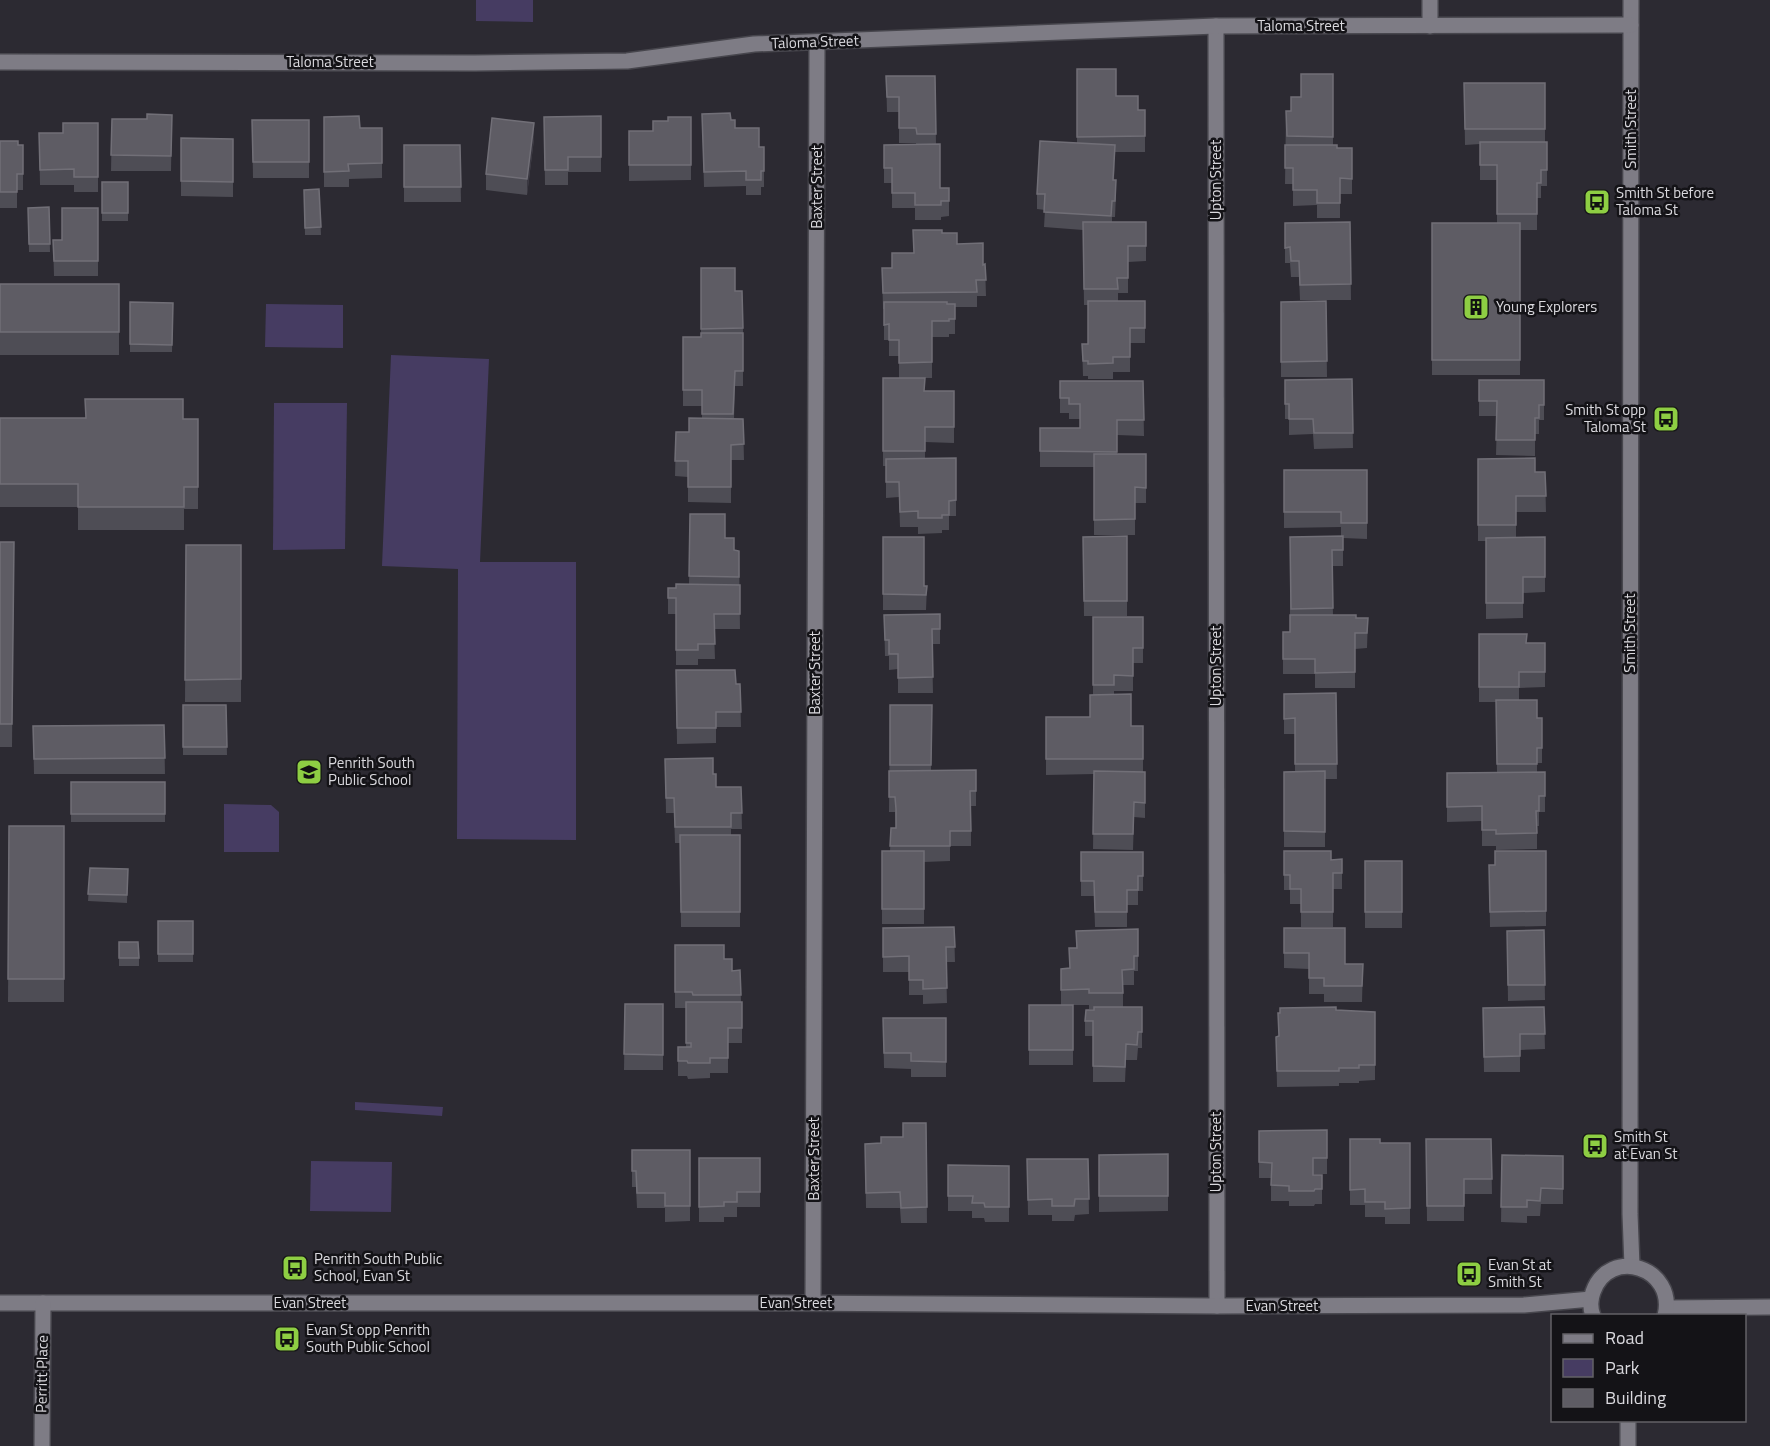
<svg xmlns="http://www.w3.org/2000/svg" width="1770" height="1446" font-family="'Titillium Web',sans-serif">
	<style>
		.green { fill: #463c62 }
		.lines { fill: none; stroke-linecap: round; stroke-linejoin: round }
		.minor-casing { stroke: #47464d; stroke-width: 18 }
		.minor { stroke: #7e7c85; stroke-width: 15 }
		.wall { fill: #4e4d55 }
		.shaded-wall { fill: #3a3841 }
		.building { fill: #5e5c64; stroke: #716f77; stroke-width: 1.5 }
		.labels { text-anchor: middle; stroke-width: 5; stroke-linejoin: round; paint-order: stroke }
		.street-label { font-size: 15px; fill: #dad9de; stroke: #141317 }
		.poi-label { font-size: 15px; fill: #dad9de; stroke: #141317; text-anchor: start }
	</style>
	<rect width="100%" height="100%" fill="#2c2a32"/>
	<!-- green -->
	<g class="green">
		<polygon points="476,0 533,0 533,22 476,21"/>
		<polygon points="266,304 343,305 343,348 265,347"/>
		<polygon points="391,355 489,359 480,562 576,562 576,840 457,839 458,569 382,566"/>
		<polygon points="274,403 347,403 345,549 273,550"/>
		<polygon points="224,804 271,805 279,812 279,852 224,852"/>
		<polygon points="355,1102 443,1107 442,1116 355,1110"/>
		<polygon points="311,1161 392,1162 391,1212 310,1211"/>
	</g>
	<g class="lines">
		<!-- minor casing -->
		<g class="minor-casing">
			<g id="minor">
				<polyline points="1631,0 1630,1214 1632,1266"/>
				<polyline points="1216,26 1217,1306"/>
				<polyline points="1430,26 1430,0"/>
				<polyline points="0,62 475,63 627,61 754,44 1216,26 1631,25"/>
				<polyline points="0,1303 783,1303 1217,1306 1524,1305 1591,1299"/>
				<polyline points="813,1303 817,43"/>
				<polyline points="1667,1308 1770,1307"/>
				<path d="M1593,1316C1590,1308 1590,1300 1593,1292C1609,1246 1677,1267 1665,1316"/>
				<polyline points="42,1446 43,1303"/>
				<polyline points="1628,1446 1628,1420"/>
			</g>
		</g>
		<!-- minor -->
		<use href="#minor" class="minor"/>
	</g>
	<!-- wall -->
	<g class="wall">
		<polygon points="1077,69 1116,96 1138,110 1145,110 1145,152 1115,152 1114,180 1116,195 1115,217 1112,217 1112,222 1146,222 1146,261 1128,262 1128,293 1118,293 1118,301 1145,301 1145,343 1130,343 1130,372 1113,372 1113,379 1088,379 1088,376 1083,376 1082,344 1088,344 1088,305 1084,305 1083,230 1044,227 1045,210 1037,209 1037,194 1077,143"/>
		<polygon points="1333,74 1333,145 1337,148 1352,148 1352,194 1340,194 1340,218 1317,218 1317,205 1293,206 1293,184 1285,184 1286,111 1291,111 1301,97"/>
		<polygon points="886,76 935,76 936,144 940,188 949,188 949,216 941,217 941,220 915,220 915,208 892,208 892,183 884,183 884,145 916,144 916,143 899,143 899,112 887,112"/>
		<polygon points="1464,83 1545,83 1545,142 1547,142 1547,186 1541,186 1541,198 1537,198 1537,230 1520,230 1520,375 1432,375 1432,223 1497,223 1497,180 1480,180 1480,144 1465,145"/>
		<polygon points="702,114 731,120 735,128 759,147 764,147 764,187 761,187 761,195 746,195 746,186 704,187"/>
		<polygon points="172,115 171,171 111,171 112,119 147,119"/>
		<polygon points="601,116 601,172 568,172 568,185 545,185 544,117"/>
		<polygon points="324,117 360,128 382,128 382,178 349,179 349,187 324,187"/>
		<polygon points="691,117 691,180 629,181 629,131 653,131 668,121"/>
		<polygon points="252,120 309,120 309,178 253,178"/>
		<polygon points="98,123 98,192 74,192 74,185 40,185 39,133 63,133"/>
		<polygon points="181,138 233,139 233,197 181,196"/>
		<polygon points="534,139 527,195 486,190 486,174"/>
		<polygon points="0,141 18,145 23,145 23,190 17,190 17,208 0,208"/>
		<polygon points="404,145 460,145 461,202 404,202"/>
		<rect x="102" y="182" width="26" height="39"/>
		<polygon points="319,189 321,235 305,235 304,190"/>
		<polygon points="49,207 50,252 29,252 28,208"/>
		<polygon points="98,208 98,276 54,276 53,240 62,240"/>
		<polygon points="1350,222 1351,300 1300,300 1299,277 1291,277 1290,263 1285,263 1285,223"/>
		<polygon points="942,233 983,265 985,264 986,296 977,296 977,307 955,307 955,334 949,334 949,337 932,337 932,378 899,378 899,356 889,356 889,340 884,340 884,309 883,309 882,268 892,268"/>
		<polygon points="701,268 735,291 743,328 743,386 735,386 734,419 743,419 744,460 731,460 731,503 688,502 688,477 675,476 676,432 689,432 702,418 702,406 683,406 683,337 701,337"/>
		<rect x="0" y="284" width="119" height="71"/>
		<polygon points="1326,301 1327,377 1281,377 1281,302"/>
		<polygon points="130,302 173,303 172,352 130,352"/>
		<polygon points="883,378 925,391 954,391 954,443 925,442 925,458 956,458 956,516 949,516 949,530 942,530 942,533 918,534 918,527 900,527 899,497 886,498 886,466 883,466"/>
		<polygon points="1352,379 1353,448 1314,449 1313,434 1289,435 1289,419 1285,419 1285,380"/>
		<polygon points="1479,380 1544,380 1544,420 1539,420 1539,434 1535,434 1535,456 1496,455 1497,416 1479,416"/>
		<polygon points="1060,381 1143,381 1144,436 1117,435 1117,454 1146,454 1146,503 1135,503 1135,535 1094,535 1094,467 1040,467 1040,428 1080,428 1080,419 1069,419 1069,413 1060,413"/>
		<polygon points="0,418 198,419 198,509 184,509 184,530 78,530 78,507 0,507"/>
		<polygon points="1478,459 1535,472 1545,472 1546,512 1516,512 1516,538 1545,537 1545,592 1523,593 1523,618 1486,619 1486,541 1478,541"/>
		<polygon points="1284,470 1367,470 1367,539 1343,538 1343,566 1332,566 1333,615 1356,618 1368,618 1367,648 1355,649 1355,688 1315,688 1315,674 1283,674 1283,632 1290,632 1290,537 1341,536 1341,527 1284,528"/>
		<polygon points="690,514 725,538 734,550 739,551 740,629 714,629 715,659 698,659 698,665 676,665 676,614 668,614 668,588 676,588 689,585"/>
		<polygon points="1127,536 1127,616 1084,616 1083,537"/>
		<polygon points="883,537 924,586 927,586 926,610 883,610"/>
		<polygon points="0,542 14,542 12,747 0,747"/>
		<polygon points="186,545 241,545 241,702 185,702"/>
		<polygon points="940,614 940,644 932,644 933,693 898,693 898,669 889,670 889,656 885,656 884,615"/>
		<polygon points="1093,617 1143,617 1143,663 1133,663 1133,691 1114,691 1114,694 1131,726 1143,726 1143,772 1145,772 1145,818 1134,817 1133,850 1093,849 1094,774 1046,775 1046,717 1090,717 1093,694"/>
		<polygon points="1479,634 1527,643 1545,643 1545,687 1519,688 1519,700 1537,718 1542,718 1542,763 1537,763 1537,772 1545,772 1545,812 1539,812 1539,826 1537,826 1537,849 1496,850 1496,846 1482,846 1482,821 1447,822 1447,773 1497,772 1496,702 1479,702"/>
		<polygon points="676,670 736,684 740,684 741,727 716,727 716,743 677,744"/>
		<polygon points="1336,693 1337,779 1325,779 1325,847 1284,847 1284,772 1295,771 1295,734 1284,734 1284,694"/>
		<polygon points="183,705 226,705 227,755 183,755"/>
		<polygon points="890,705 932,705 931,770 976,770 976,806 971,806 971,846 950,846 950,861 924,862 924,924 882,924 882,851 890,851 891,828 896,828 895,812 889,812"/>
		<polygon points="164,725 165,774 34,774 33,726"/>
		<polygon points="665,759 713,774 716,787 741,787 742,829 731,829 731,835 740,835 740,927 681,927 680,843 675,843 674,813 666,813"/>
		<rect x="71" y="782" width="94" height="40"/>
		<polygon points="9,826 64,826 64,1002 8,1002"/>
		<polygon points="1284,851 1331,860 1342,859 1342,889 1333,889 1333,927 1301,927 1301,904 1290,904 1290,890 1284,890"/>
		<polygon points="1495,851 1546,851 1546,926 1490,927 1489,865 1495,865"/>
		<polygon points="1081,852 1143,852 1143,891 1138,891 1138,905 1127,905 1127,927 1095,927 1094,896 1081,896"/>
		<rect x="1365" y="861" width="37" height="67"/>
		<polygon points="90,868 128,869 127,903 88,901"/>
		<rect x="158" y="921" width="35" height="41"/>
		<polygon points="954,927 955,962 946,962 947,1003 923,1004 923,995 909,995 909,972 883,972 883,928"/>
		<polygon points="1284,928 1345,964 1363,964 1362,1002 1324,1002 1324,994 1309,994 1309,969 1284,968"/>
		<polygon points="1138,929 1138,971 1134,971 1134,985 1123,985 1123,1007 1142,1007 1142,1048 1138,1048 1137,1060 1126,1060 1125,1082 1093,1082 1093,1036 1085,1036 1085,1021 1094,1010 1094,1009 1089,1009 1089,1005 1073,1005 1073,1065 1029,1065 1029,1005 1061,1005 1061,969 1069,968 1076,948 1076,931"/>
		<polygon points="1544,930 1545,1000 1508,1001 1507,931"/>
		<polygon points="119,942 139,958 139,966 119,966"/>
		<polygon points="675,945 724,959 732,971 740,970 741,1002 742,1002 742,1043 728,1043 728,1073 710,1073 710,1078 688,1079 687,1076 678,1076 678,1047 686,1047 686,1008 675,1008"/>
		<polygon points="625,1004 663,1004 663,1070 624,1070"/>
		<polygon points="1544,1007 1545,1049 1520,1050 1520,1072 1484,1072 1483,1008"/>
		<polygon points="1336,1010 1375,1012 1375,1080 1359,1081 1359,1083 1339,1083 1339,1086 1277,1087 1276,1037"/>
		<polygon points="883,1018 946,1018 946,1077 911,1077 911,1069 884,1068"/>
		<polygon points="926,1123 927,1223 901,1223 900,1208 866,1208 865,1144 881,1143 903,1137"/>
		<polygon points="1327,1130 1327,1174 1313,1174 1313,1175 1322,1175 1322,1204 1315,1204 1314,1206 1289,1206 1289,1201 1271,1201 1271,1178 1259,1178 1259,1131"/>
		<polygon points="1350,1139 1380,1143 1410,1143 1410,1224 1385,1224 1385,1217 1365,1217 1365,1205 1350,1205"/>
		<polygon points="1426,1139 1491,1139 1492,1194 1464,1194 1464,1221 1427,1221"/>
		<polygon points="632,1150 690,1150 690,1221 665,1222 665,1208 637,1208 636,1187 632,1187"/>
		<polygon points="1168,1154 1168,1211 1099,1212 1099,1155"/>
		<polygon points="1502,1155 1563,1156 1563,1204 1541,1204 1540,1216 1527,1216 1527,1223 1501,1222"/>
		<polygon points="699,1158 760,1158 760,1207 737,1207 737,1217 724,1217 724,1222 699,1222"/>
		<polygon points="1027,1159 1088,1159 1089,1214 1075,1215 1074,1221 1052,1221 1052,1215 1028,1215"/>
		<polygon points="948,1165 1009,1166 1009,1222 985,1222 984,1218 972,1218 972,1211 948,1211"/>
	</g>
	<!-- shaded-wall -->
	<g class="shaded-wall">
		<polygon points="534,123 534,139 527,195 527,179"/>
		<polygon points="1115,145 1115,161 1113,195 1113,180"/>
	</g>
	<!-- building -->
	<g class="building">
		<polygon points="1077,69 1116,69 1116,96 1138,96 1138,110 1145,110 1145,136 1077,137"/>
		<polygon points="1301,74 1333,74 1333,137 1287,136 1286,111 1291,111 1291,97 1301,97"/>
		<polygon points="886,76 935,76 936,134 917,134 916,128 899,128 899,97 887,97"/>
		<polygon points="1464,83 1545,83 1545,129 1465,129"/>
		<polygon points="730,113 731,120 735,120 735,128 759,128 759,147 764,147 764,171 761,171 761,180 746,180 746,171 704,172 702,114"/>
		<polygon points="147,114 172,115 171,156 111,155 112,119 147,119"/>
		<polygon points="359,116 360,128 382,128 382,163 348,164 349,171 324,172 324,117"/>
		<polygon points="601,116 601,157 568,157 568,170 545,170 544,117"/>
		<polygon points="668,117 691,117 691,165 629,165 629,131 653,131 653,121 668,121"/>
		<polygon points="492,118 534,123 527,179 486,174"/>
		<polygon points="252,120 309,120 309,162 253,162"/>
		<polygon points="63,123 98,123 98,177 74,177 74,169 40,170 39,133 63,133"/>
		<polygon points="181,138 233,139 233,182 181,181"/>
		<polygon points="0,141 18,141 18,145 23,145 23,174 17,174 17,192 0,192"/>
		<polygon points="1040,141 1115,145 1113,180 1116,180 1115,201 1112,201 1111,216 1044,212 1045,194 1037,194"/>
		<polygon points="1480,142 1547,142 1547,170 1541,170 1541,183 1537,183 1537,214 1497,214 1497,165 1480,165"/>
		<polygon points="940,144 940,188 949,188 949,201 941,201 941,205 915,205 915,193 892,193 892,168 884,168 884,145"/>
		<polygon points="404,145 460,145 461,187 404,187"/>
		<polygon points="1285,145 1337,145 1337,148 1352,148 1352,179 1340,178 1340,203 1317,203 1317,190 1293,190 1293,168 1285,168"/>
		<rect x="102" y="182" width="26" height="31"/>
		<polygon points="319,189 321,227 305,228 304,190"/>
		<polygon points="49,207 50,244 29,244 28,208"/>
		<polygon points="62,208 98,208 98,261 54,261 53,240 62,240"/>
		<polygon points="1083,222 1146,222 1146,246 1128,246 1128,278 1117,278 1118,289 1084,289"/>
		<polygon points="1350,222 1351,284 1300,285 1299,261 1291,261 1290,247 1285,248 1285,223"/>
		<rect x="1432" y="223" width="88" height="137"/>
		<polygon points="913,230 942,230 942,233 957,233 957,244 983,243 983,265 985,264 986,280 976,280 977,292 883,293 882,268 892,268 892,253 914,253"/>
		<polygon points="701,268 735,268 735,291 742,291 743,328 701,329"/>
		<rect x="0" y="284" width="119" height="48"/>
		<polygon points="1088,301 1145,301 1145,328 1130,328 1130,357 1113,357 1113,363 1088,364 1088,361 1083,361 1082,344 1088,344"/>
		<polygon points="1326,301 1327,361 1281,362 1281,302"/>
		<polygon points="130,302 173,303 172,345 130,344"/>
		<polygon points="884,302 947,302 947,304 955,304 955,319 949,319 949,321 932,321 932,362 899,363 899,340 889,340 889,324 884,325"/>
		<polygon points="701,333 743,333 743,371 735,371 733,414 702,414 702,390 683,390 683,337 701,337"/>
		<polygon points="883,378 925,378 924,391 954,391 954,427 925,427 925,451 883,451"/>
		<polygon points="1352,379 1353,433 1314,433 1313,419 1289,419 1289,404 1285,404 1285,380"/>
		<polygon points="1479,380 1544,380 1544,405 1539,405 1539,418 1535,418 1535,440 1496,440 1497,401 1479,401"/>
		<polygon points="1060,381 1143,381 1144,420 1117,420 1117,452 1040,451 1040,428 1080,428 1080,404 1069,404 1069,398 1060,398"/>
		<polygon points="85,399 183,399 183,419 198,419 198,487 184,487 184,507 78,507 78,484 0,484 0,418 86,418"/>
		<polygon points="689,418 743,419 744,444 731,445 731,487 688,487 688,461 675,461 676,432 689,432"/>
		<polygon points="1094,454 1146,454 1146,488 1135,487 1135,519 1094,520"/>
		<polygon points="956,458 956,500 949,501 949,515 942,515 942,518 918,518 918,511 900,512 899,482 886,482 886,459"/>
		<polygon points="1535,458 1535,472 1545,472 1546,496 1516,496 1516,525 1478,525 1478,459"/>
		<polygon points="1284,470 1367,470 1367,523 1341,523 1341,512 1284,512"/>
		<polygon points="690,514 725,514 725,538 734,538 734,550 739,551 739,577 689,576"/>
		<polygon points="1127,536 1127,601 1084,601 1083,537"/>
		<polygon points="1343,536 1343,550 1332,550 1333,608 1291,609 1290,537"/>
		<polygon points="883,537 924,537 924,586 927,586 926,595 883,594"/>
		<polygon points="1545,537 1545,577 1523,577 1523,603 1486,603 1486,538"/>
		<polygon points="0,542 14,542 12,724 0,724"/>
		<polygon points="186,545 241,545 241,679 185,680"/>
		<polygon points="676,584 740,585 740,614 714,614 715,644 698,644 698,650 676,650 676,598 668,598 668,588 676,588"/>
		<polygon points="940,614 940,629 932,629 933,677 898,678 898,654 889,654 889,640 885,640 884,615"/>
		<polygon points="1290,615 1356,615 1356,618 1368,618 1367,633 1355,633 1355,672 1315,673 1315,659 1283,659 1283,632 1290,632"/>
		<polygon points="1093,617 1143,617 1143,648 1133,648 1133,676 1114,675 1114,685 1093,685"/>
		<polygon points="1479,634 1527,634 1526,643 1545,643 1545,672 1519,672 1519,687 1479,687"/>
		<polygon points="676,670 735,670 736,684 740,684 741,712 716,712 716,728 677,728"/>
		<polygon points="1336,693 1337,764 1295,764 1295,718 1284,719 1284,694"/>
		<polygon points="1131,694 1131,726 1143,726 1143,759 1046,759 1046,717 1090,717 1090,695"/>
		<polygon points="1496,700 1537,700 1537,718 1542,718 1542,748 1537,748 1537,764 1497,764"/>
		<polygon points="183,705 226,705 227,747 183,747"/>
		<polygon points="890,705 932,705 931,765 890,765"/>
		<polygon points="164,725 165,758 34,759 33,726"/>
		<polygon points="713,758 713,774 716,774 716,787 741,787 742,813 731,813 731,827 675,827 674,798 666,798 665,759"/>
		<polygon points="976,770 976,791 970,791 971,831 950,831 950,846 890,846 891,828 896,828 896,809 895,797 889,797 889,771"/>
		<polygon points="1094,771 1145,772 1145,803 1134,802 1133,834 1093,834"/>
		<polygon points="1325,771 1325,832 1284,831 1284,772"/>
		<polygon points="1545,772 1545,796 1539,796 1539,811 1536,811 1537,833 1496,834 1496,830 1482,830 1482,806 1447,807 1447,773"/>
		<rect x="71" y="782" width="94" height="32"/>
		<polygon points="9,826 64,826 64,979 8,979"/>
		<polygon points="680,835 740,835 740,912 681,912"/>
		<rect x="882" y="851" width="42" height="58"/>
		<polygon points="1284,851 1331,851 1331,860 1342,859 1342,873 1333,873 1333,912 1301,912 1301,889 1290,889 1290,875 1284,875"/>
		<polygon points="1495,851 1546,851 1546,911 1490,912 1489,865 1495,865"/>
		<polygon points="1081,852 1143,852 1143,876 1138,876 1138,890 1127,890 1127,912 1095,912 1094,881 1081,881"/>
		<rect x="1365" y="861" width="37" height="51"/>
		<polygon points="90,868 128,869 127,895 88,894"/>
		<rect x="158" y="921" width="35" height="33"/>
		<polygon points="954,927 955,947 946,947 947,988 923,989 923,980 909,980 909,956 883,957 883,928"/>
		<polygon points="1284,928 1345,928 1345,964 1363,964 1362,986 1324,986 1324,978 1309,978 1309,953 1284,953"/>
		<polygon points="1138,929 1138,956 1134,956 1134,969 1122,970 1123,993 1089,993 1089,989 1061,990 1061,969 1070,968 1069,948 1077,948 1076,931"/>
		<polygon points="1544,930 1545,985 1508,985 1507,931"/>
		<polygon points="119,942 138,942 139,958 119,958"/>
		<polygon points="675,945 724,945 724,959 732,959 732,971 740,970 741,995 693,995 692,992 675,992"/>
		<polygon points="686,1002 742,1002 742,1028 728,1028 728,1058 710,1058 710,1063 688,1063 687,1061 678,1061 678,1047 691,1047 691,1043 686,1043"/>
		<polygon points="625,1004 663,1004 663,1055 624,1054"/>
		<rect x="1029" y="1005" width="44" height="45"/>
		<polygon points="1094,1007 1142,1007 1142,1032 1138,1032 1137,1045 1126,1044 1125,1067 1093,1066 1093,1021 1085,1021 1086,1010 1094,1010"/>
		<polygon points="1336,1007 1336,1010 1375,1012 1375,1065 1359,1065 1359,1068 1339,1068 1339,1071 1277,1071 1276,1037 1279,1036 1278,1013 1280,1013 1280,1008"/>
		<polygon points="1544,1007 1545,1034 1520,1034 1520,1056 1484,1057 1483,1008"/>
		<polygon points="883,1018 946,1018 946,1062 911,1061 911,1053 884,1053"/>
		<polygon points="903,1123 926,1123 927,1207 901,1208 900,1192 866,1193 865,1144 881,1143 881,1137 903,1137"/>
		<polygon points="1327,1130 1327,1158 1313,1158 1313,1175 1322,1175 1322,1189 1315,1189 1314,1191 1289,1191 1289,1186 1271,1185 1272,1163 1259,1162 1259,1131"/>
		<polygon points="1350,1139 1380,1139 1380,1143 1410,1143 1410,1208 1385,1209 1385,1202 1365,1202 1365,1189 1350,1190"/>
		<polygon points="1426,1139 1491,1139 1492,1179 1464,1179 1464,1206 1427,1206"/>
		<polygon points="632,1150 690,1150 690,1206 665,1206 665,1193 637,1193 636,1171 632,1171"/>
		<polygon points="1168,1154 1168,1196 1099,1196 1099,1155"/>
		<polygon points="1502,1155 1563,1156 1563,1189 1541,1188 1540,1201 1527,1200 1527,1207 1501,1207"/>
		<polygon points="699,1158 760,1158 760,1192 737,1192 737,1202 724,1202 724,1206 699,1207"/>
		<polygon points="1027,1159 1088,1159 1089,1199 1075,1199 1074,1206 1052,1206 1052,1199 1028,1200"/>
		<polygon points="948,1165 1009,1166 1009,1207 985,1207 984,1203 972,1203 973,1196 948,1196"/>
	</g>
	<!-- icons -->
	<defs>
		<g id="bus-square" transform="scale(1.35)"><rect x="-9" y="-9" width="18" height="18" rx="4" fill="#8ece43" stroke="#141317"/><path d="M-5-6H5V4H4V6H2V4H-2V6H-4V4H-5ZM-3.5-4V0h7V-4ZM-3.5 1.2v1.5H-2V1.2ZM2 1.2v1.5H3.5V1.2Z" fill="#111"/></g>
		<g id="building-square" transform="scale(1.35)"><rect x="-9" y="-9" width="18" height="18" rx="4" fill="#8ece43" stroke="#141317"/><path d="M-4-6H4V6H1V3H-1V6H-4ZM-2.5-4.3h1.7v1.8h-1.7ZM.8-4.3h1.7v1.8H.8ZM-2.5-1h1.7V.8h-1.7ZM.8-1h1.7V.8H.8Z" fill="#111"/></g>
		<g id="school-square" transform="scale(1.35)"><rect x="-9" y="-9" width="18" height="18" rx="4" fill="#8ece43" stroke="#141317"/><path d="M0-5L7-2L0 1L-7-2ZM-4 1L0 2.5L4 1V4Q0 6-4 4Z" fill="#111"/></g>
	</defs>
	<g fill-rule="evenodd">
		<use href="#bus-square" x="1597" y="202"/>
		<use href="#building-square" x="1476" y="307"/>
		<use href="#bus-square" x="1666" y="419"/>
		<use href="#school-square" x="309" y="772"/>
		<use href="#bus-square" x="1595" y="1146"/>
		<use href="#bus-square" x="295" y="1268"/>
		<use href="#bus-square" x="1469" y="1274"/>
		<use href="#bus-square" x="287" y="1339"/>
	</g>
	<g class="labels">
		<!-- street labels -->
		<g class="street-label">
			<text x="1301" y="31">Taloma Street</text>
			<text transform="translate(815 42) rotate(-2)" y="5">Taloma Street</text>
			<text x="330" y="67">Taloma Street</text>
			<text transform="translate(1631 129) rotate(-90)" y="5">Smith Street</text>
			<text transform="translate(1216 180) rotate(-90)" y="5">Upton Street</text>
			<text transform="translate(817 187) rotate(-90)" y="5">Baxter Street</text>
			<text transform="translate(1630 633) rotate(-90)" y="5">Smith Street</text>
			<text transform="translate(1216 666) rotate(-90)" y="5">Upton Street</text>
			<text transform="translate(815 673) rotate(-90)" y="5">Baxter Street</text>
			<text transform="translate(1216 1152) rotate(-90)" y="5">Upton Street</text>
			<text transform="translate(814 1159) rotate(-90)" y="5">Baxter Street</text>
			<text x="310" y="1308">Evan Street</text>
			<text x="796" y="1308">Evan Street</text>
			<text x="1282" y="1311">Evan Street</text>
			<text transform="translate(42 1374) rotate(-89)" y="5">Perritt Place</text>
		</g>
		<!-- poi labels -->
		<g class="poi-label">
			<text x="1616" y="198">Smith St before<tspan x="1616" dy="17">Taloma St</tspan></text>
			<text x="1496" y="312">Young Explorers</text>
			<text x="1646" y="415" text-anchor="end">Smith St opp<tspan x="1646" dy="17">Taloma St</tspan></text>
			<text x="328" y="768">Penrith South<tspan x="328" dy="17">Public School</tspan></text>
			<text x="1614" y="1142">Smith St<tspan x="1614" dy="17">at Evan St</tspan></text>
			<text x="314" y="1264">Penrith South Public<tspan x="314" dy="17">School, Evan St</tspan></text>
			<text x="1488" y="1270">Evan St at<tspan x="1488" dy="17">Smith St</tspan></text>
			<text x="306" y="1335">Evan St opp Penrith<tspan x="306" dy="17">South Public School</tspan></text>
		</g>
	</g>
	<!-- legend -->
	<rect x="1551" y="1314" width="195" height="108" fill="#141317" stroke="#636267" stroke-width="1.5"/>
	<rect x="1563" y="1334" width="30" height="9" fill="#7e7c85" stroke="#636267" stroke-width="1.5"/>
	<text x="1605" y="1344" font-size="18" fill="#dad9de">Road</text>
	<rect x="1563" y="1359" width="30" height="18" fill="#463c62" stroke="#636267" stroke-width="1.5"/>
	<text x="1605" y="1374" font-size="18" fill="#dad9de">Park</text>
	<rect x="1563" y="1389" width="30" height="18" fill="#5e5c64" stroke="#636267" stroke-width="1.5"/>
	<text x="1605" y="1404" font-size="18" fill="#dad9de">Building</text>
</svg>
